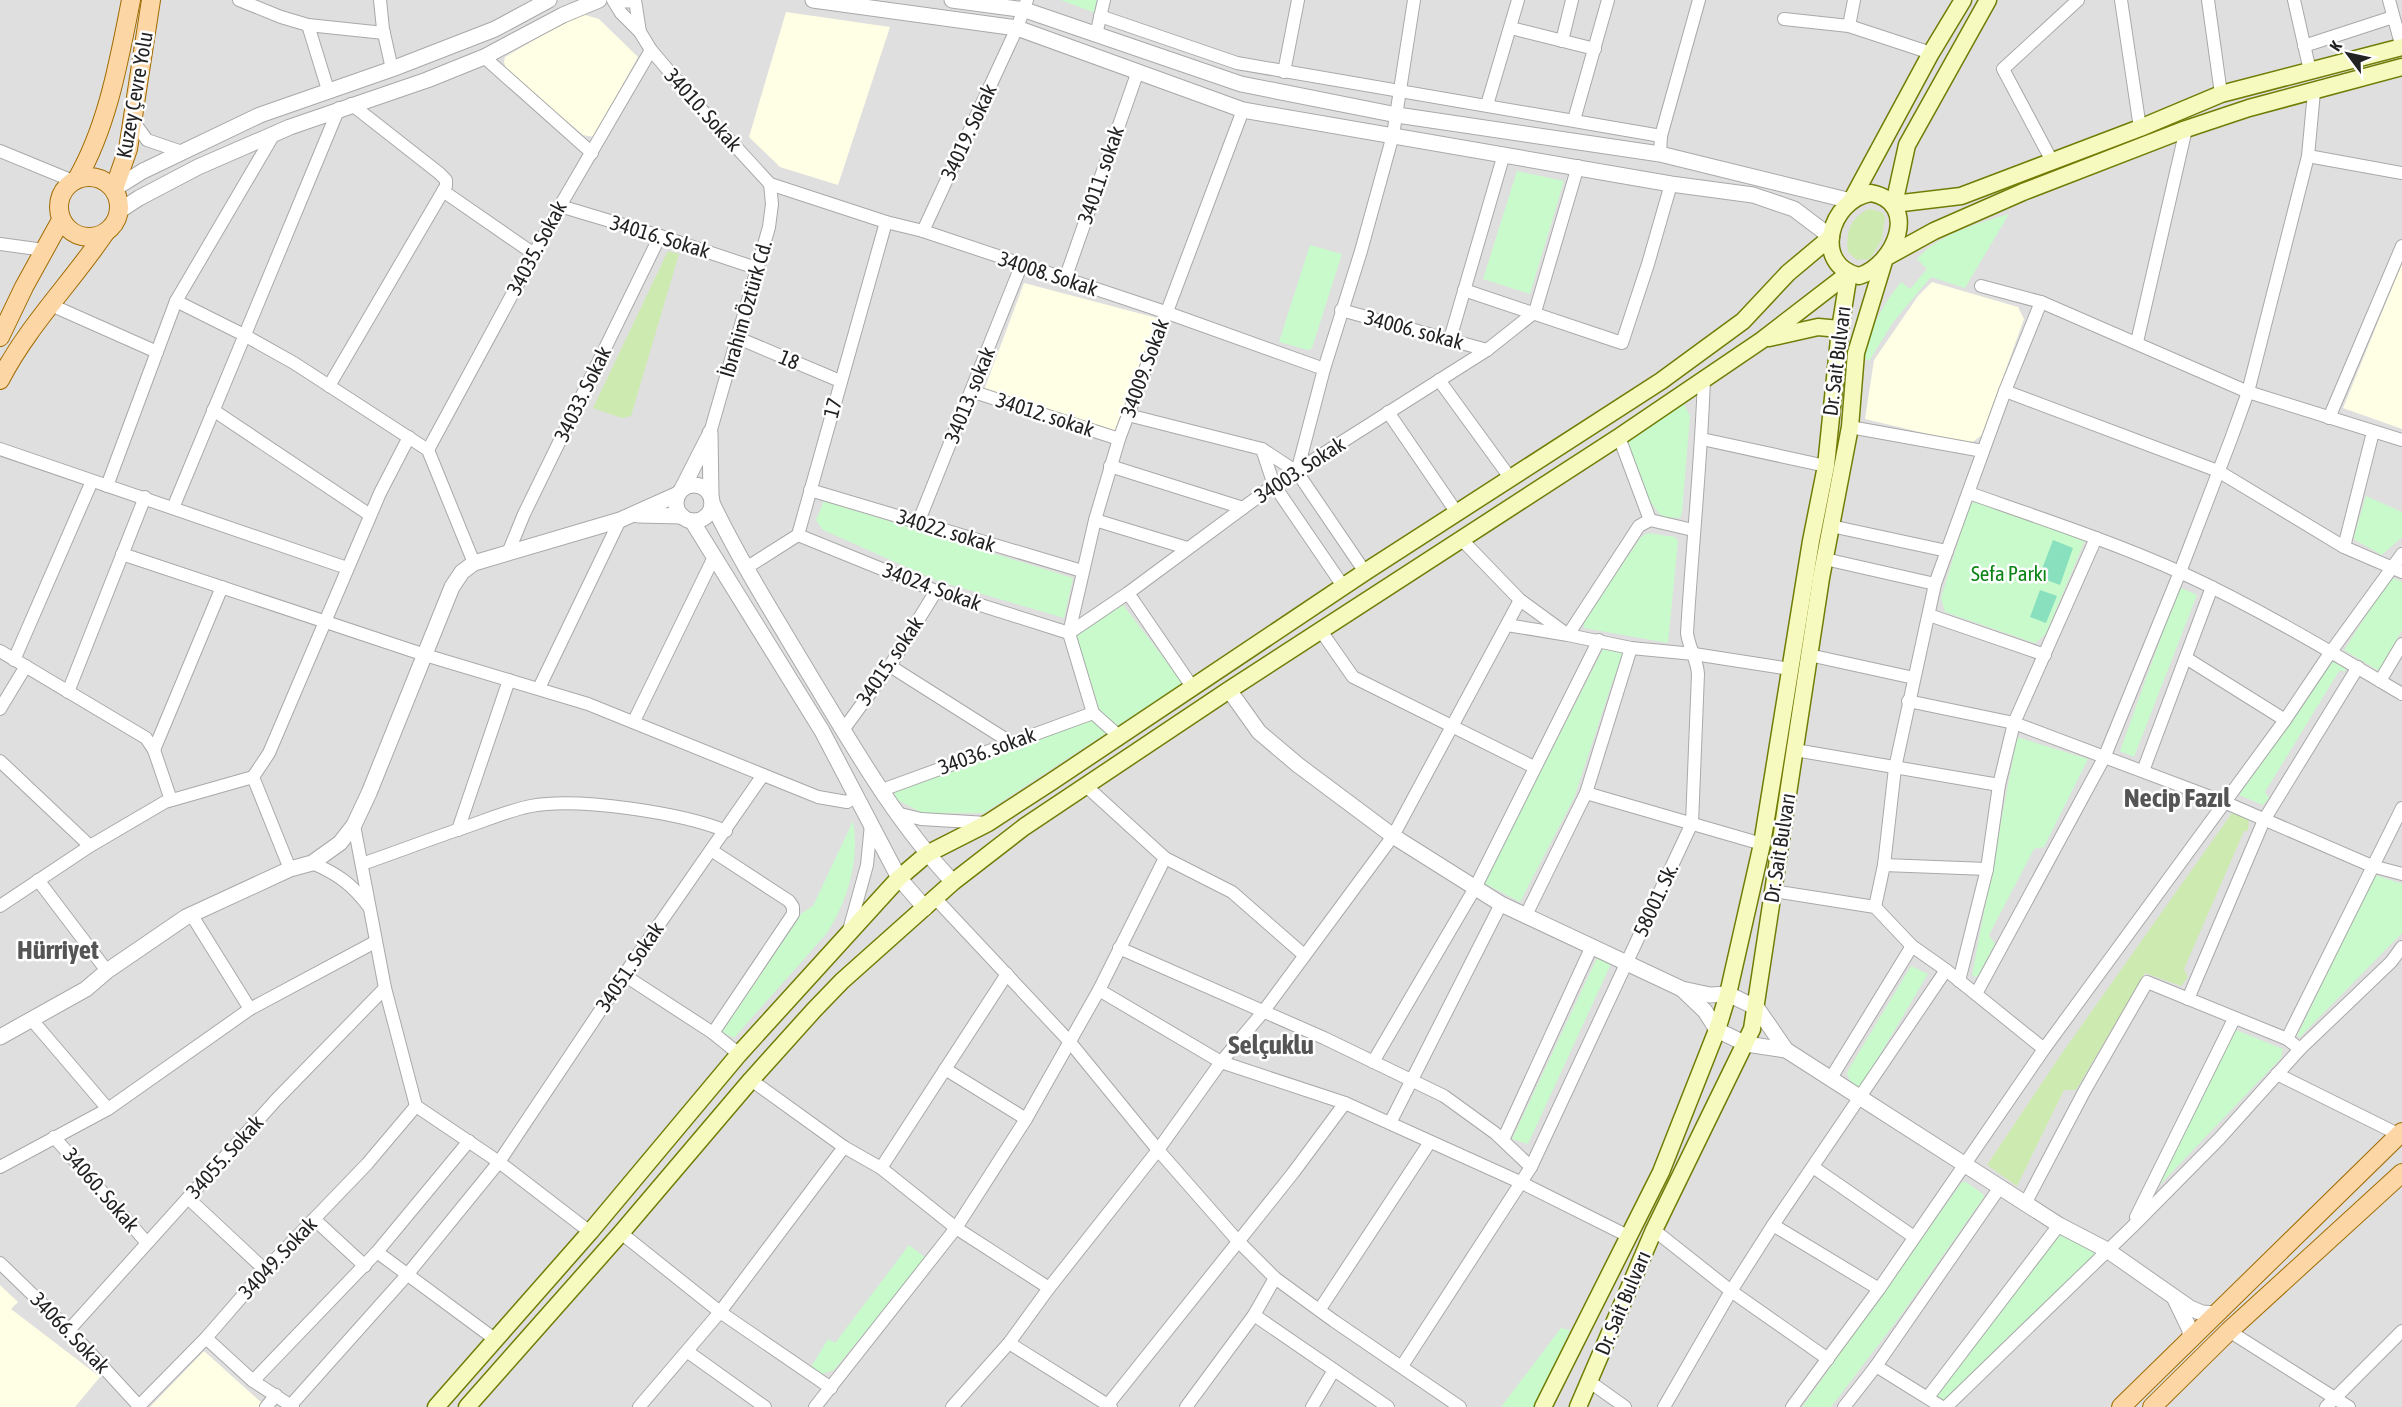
<svg xmlns="http://www.w3.org/2000/svg" width="2402" height="1407" font-family="'Asap Condensed',sans-serif">
	<style>
		.residential { fill: #e0dfdf }
		.education { fill: #ffffe5 }
		.grass { fill: #cdebb0 }
		.park { fill: #c8facc }
		.pitch { fill: #88e0be }
		.lines { fill: none; stroke-linecap: round; stroke-linejoin: round }
		.minor-casing { stroke: #a9a9a9; stroke-width: 14 }
		.tertiary-casing { stroke: #a9a9a9; stroke-width: 17 }
		.secondary-casing { stroke: #707d05; stroke-width: 19 }
		.primary-casing { stroke: #a06b00; stroke-width: 20 }
		.minor { stroke: #fff; stroke-width: 12 }
		.tertiary { stroke: #fff; stroke-width: 15 }
		.secondary { stroke: #f7fabf; stroke-width: 16 }
		.primary { stroke: #fcd6a4; stroke-width: 18 }
		.labels { text-anchor: middle; stroke-width: 5; stroke-linejoin: round; paint-order: stroke }
		.street-label { font-size: 21px; fill: #222; stroke: #fff }
		.park-label { font-size: 21px; fill: #0c8416; stroke: #fff }
		.district-label { font-size: 27px; font-weight: bold; fill: #555; stroke: #fff }
	</style>
	<rect width="100%" height="100%" fill="#f2efe9"/>
	<!-- residential -->
	<rect class="residential" x="0" y="0" width="2402" height="1407"/>
	<!-- education -->
	<g class="education">
		<polygon points="786,12 890,27 838,185 780,167 749,137"/>
		<polygon points="585,15 599,19 638,57 594,137 583,135 507,71 504,62 505,57 574,17"/>
		<polygon points="2402,263 2402,429 2343,408"/>
		<polygon points="1932,282 2018,307 2024,319 1982,435 1970,444 1865,419 1874,360 1918,296"/>
		<polygon points="1024,283 1157,318 1115,431 984,390"/>
		<polygon points="0,1285 18,1302 11,1309 100,1377 75,1407 0,1407"/>
		<polygon points="204,1351 263,1404 261,1407 150,1407"/>
	</g>
	<!-- grass -->
	<g class="grass">
		<path d="M1869,209L1882,212L1885,217L1882,239L1870,259L1857,260L1848,252C1845,232 1851,217 1869,209Z"/>
		<polygon points="668,251 679,254 631,416 622,418 593,408"/>
		<polygon points="2232,813 2249,819 2248,831 2244,831 2184,969 2188,977 2181,986 2145,973 2076,1090 2064,1090 2017,1186 1987,1165 2060,1056"/>
	</g>
	<!-- park -->
	<g class="park">
		<polygon points="1061,0 1101,0 1098,14"/>
		<polygon points="1517,171 1564,181 1530,294 1483,279"/>
		<path d="M2009,214L1965,288L1931,277L1894,321L1869,361L1864,358C1871,327 1881,307 1901,282L1910,289L1927,269L1917,259C1940,233 1977,224 2009,214Z"/>
		<polygon points="1310,245 1342,254 1312,348 1308,350 1279,342"/>
		<polygon points="1682,400 1690,416 1682,512 1680,518 1662,517 1649,500 1624,442"/>
		<polygon points="2366,496 2402,512 2402,537 2382,555 2355,540 2354,536"/>
		<polygon points="824,501 1073,578 1064,618 938,581 823,530 816,520"/>
		<polygon points="1974,502 2085,540 2046,634 2035,643 1945,612 1941,598 1969,506"/>
		<polygon points="1648,533 1675,537 1678,541 1668,643 1584,628 1583,622 1641,537"/>
		<polygon points="2391,577 2402,582 2402,630 2379,671 2344,650"/>
		<polygon points="2179,587 2197,595 2134,757 2120,751"/>
		<polygon points="1123,605 1183,683 984,813 922,813 896,799 894,791 1092,713 1069,633"/>
		<polygon points="1603,649 1624,654 1612,683 1574,798 1520,902 1484,883"/>
		<polygon points="2332,661 2347,666 2345,671 2339,671 2265,792 2269,798 2263,805 2239,795"/>
		<polygon points="2017,737 2088,759 2044,847 2034,849 1989,935 1995,944 1978,976 1975,977 1972,975"/>
		<path d="M853,821C860,859 848,900 827,933L734,1038L722,1032L802,913L813,906Z"/>
		<polygon points="2375,875 2402,884 2402,933 2300,1037 2297,1036"/>
		<polygon points="1597,958 1611,964 1528,1144 1512,1139"/>
		<path d="M1911,966L1928,974L1860,1088C1851,1085 1849,1081 1847,1072Z"/>
		<polygon points="2236,1030 2283,1049 2281,1058 2151,1194"/>
		<polygon points="1962,1182 1966,1182 1983,1194 1984,1197 1901,1315 1831,1407 1802,1407"/>
		<polygon points="2059,1225 2107,1250 1946,1407 1928,1397"/>
		<polygon points="909,1245 926,1258 834,1370 822,1374 811,1367 828,1339 835,1343"/>
		<polygon points="1561,1328 1570,1330 1536,1407 1501,1407"/>
	</g>
	<!-- pitch -->
	<g class="pitch">
		<polygon points="2053,540 2073,548 2060,585 2039,577"/>
		<polygon points="2040,590 2057,596 2046,623 2030,617"/>
	</g>
	<g class="lines">
		<!-- minor casing -->
		<g class="minor-casing">
			<g id="minor">
				<polyline points="239,0 281,17 308,25 384,33"/>
				<polyline points="380,0 383,29 392,69"/>
				<polyline points="613,0 621,13 640,32 635,0"/>
				<polyline points="2121,0 2140,128"/>
				<polyline points="2208,0 2221,94"/>
				<polyline points="2294,0 2310,71"/>
				<polyline points="2389,0 2402,48"/>
				<polyline points="1100,16 1237,63 1661,136"/>
				<polyline points="1784,19 1849,26 1931,53"/>
				<polyline points="308,25 328,90"/>
				<polyline points="1849,26 1854,0"/>
				<polyline points="1511,28 1595,49"/>
				<polyline points="640,32 651,50 702,110 770,184 886,222 923,231 1165,312 1324,369"/>
				<polyline points="1096,35 1104,0"/>
				<polyline points="1562,41 1572,0"/>
				<polyline points="2304,46 2393,17"/>
				<polyline points="484,57 592,153"/>
				<polyline points="1284,72 1298,0"/>
				<polyline points="1487,105 1518,0"/>
				<polyline points="1574,120 1608,0"/>
				<polyline points="133,121 147,140 182,152"/>
				<polyline points="0,151 73,181"/>
				<polyline points="1660,154 1661,136 1699,0"/>
				<polyline points="2308,156 2402,173"/>
				<polyline points="2052,161 2003,69 2078,0"/>
				<polyline points="443,191 534,254"/>
				<polyline points="560,206 660,236 759,269"/>
				<polyline points="923,231 1017,28 1027,0"/>
				<polyline points="0,244 44,250"/>
				<polyline points="1065,279 1138,71"/>
				<polyline points="1981,286 2041,302 2248,392 2402,440"/>
				<polyline points="1464,290 1622,343 1648,264 1671,184"/>
				<polyline points="176,301 244,335 294,363 428,450 474,563"/>
				<polyline points="51,305 157,352"/>
				<polyline points="1341,310 1487,350"/>
				<polyline points="1535,312 1578,166"/>
				<polyline points="738,338 840,381"/>
				<polyline points="1450,339 1504,154"/>
				<polyline points="2137,342 2186,129"/>
				<polyline points="1439,380 1511,479"/>
				<polyline points="329,386 446,186 446,180 439,173 351,104"/>
				<polyline points="971,391 1119,439"/>
				<polyline points="2005,391 2218,471 2344,547 2402,572"/>
				<polyline points="213,410 370,515"/>
				<polyline points="1388,412 1457,513"/>
				<polyline points="1128,415 1262,449 1297,472"/>
				<polyline points="2329,418 2402,246"/>
				<polyline points="1850,427 1983,451"/>
				<polyline points="710,433 769,227 772,204 770,184"/>
				<polyline points="1619,437 1650,520"/>
				<polyline points="1702,439 1826,466"/>
				<polyline points="0,449 347,568"/>
				<polyline points="1262,449 1274,485 1343,586"/>
				<polyline points="428,450 560,206 651,50"/>
				<polyline points="1110,466 1243,508"/>
				<polyline points="107,486 176,301 274,134"/>
				<polyline points="810,490 1082,571"/>
				<path d="M1969,493C2040,518 2113,542 2182,573C2258,608 2331,652 2402,694"/>
				<polyline points="173,508 339,108"/>
				<polyline points="1095,520 1187,548"/>
				<polyline points="918,523 1021,266"/>
				<polyline points="1831,526 1947,551"/>
				<polyline points="798,535 936,591 1069,633"/>
				<polyline points="1462,540 1520,600 1568,635 1631,648 1694,654 1790,669"/>
				<polyline points="2344,547 2373,432"/>
				<polyline points="508,553 524,514 660,236"/>
				<polyline points="122,554 425,655 588,704 818,797 847,802 857,796"/>
				<polyline points="1825,559 1935,584"/>
				<polyline points="746,568 798,535 886,222"/>
				<polyline points="1365,572 1297,472 1324,369 1361,251 1393,135 1414,0"/>
				<polyline points="1128,593 1193,688"/>
				<polyline points="1929,615 2045,655"/>
				<polyline points="1507,625 1568,635 1639,526 1650,520 1693,530"/>
				<polyline points="1321,631 1353,677 1534,767"/>
				<polyline points="1069,633 1128,593 1274,485 1487,350 1535,312"/>
				<polyline points="0,651 146,738 154,750 171,800"/>
				<polyline points="1809,655 1914,678"/>
				<polyline points="2186,658 2285,720"/>
				<polyline points="14,660 92,481"/>
				<polyline points="890,666 1010,742"/>
				<polyline points="2380,681 2402,644"/>
				<polyline points="539,688 620,520"/>
				<polyline points="68,692 145,497"/>
				<polyline points="1908,701 2014,723 2224,802 2372,866 2402,874"/>
				<polyline points="0,709 26,666"/>
				<polyline points="634,721 714,557"/>
				<polyline points="843,730 890,666 936,591"/>
				<polyline points="1120,737 1093,713 1069,633 1095,520 1119,439 1243,110"/>
				<polyline points="154,750 222,587"/>
				<polyline points="1795,750 1999,785"/>
				<polyline points="0,761 90,846"/>
				<polyline points="2143,771 2212,587"/>
				<polyline points="882,790 1093,713"/>
				<polyline points="1586,793 1762,844"/>
				<polyline points="896,813 921,819 987,823"/>
				<polyline points="354,825 385,988 416,1106 499,1162 590,1232"/>
				<polyline points="458,830 509,680"/>
				<polyline points="711,850 789,901 793,907 793,914 713,1033"/>
				<polyline points="1165,858 1232,892 1304,955"/>
				<path d="M312,863C338,874 353,885 369,907"/>
				<path d="M362,864C394,853 425,841 457,830C482,822 506,811 531,806C578,797 682,813 726,831"/>
				<polyline points="1884,865 1987,869"/>
				<polyline points="290,869 253,777 269,753 380,493 409,437"/>
				<polyline points="38,880 107,971"/>
				<polyline points="1773,891 1875,907 1912,946 1946,970 2044,1049"/>
				<polyline points="935,898 1069,1041 1158,1150 1237,1240 1275,1278 1334,1321 1460,1407"/>
				<polyline points="0,906 90,846 165,802 253,777"/>
				<polyline points="1875,907 1884,865 1895,768 1935,584 2005,391 2041,302"/>
				<polyline points="191,914 250,1009"/>
				<polyline points="1526,915 1586,793 1631,648"/>
				<polyline points="849,930 867,865 871,824"/>
				<polyline points="1119,948 1324,1038 1444,1096 1495,1133 1531,1167"/>
				<polyline points="624,975 713,1033 739,1054"/>
				<polyline points="1959,981 1987,869 1999,785 2014,723 2096,538"/>
				<polyline points="1099,990 1221,1062 1345,1103 1522,1183 1630,1237"/>
				<polyline points="1976,994 2104,758 2180,572 2231,439 2248,392 2308,156 2314,92"/>
				<polyline points="2188,999 2264,820 2358,667"/>
				<polyline points="32,1020 108,1109"/>
				<polyline points="2287,1039 2402,808"/>
				<polyline points="1373,1062 1475,888 1599,640"/>
				<polyline points="945,1069 1026,1119"/>
				<polyline points="2277,1074 2400,1135"/>
				<polyline points="1831,1078 1912,946"/>
				<polyline points="751,1080 844,1147 881,1168 956,1228 1049,1288"/>
				<polyline points="1390,1123 1501,904"/>
				<polyline points="54,1137 147,1243"/>
				<polyline points="1503,1140 1592,946"/>
				<polyline points="0,1167 108,1109 250,1009 375,942"/>
				<polyline points="1813,1167 1914,1237"/>
				<polyline points="881,1168 1007,974"/>
				<polyline points="188,1198 265,1270"/>
				<polyline points="2026,1202 2085,1090 2147,982 2287,1039 2300,1049"/>
				<polyline points="2136,1217 2234,1019"/>
				<polyline points="314,1219 365,1266"/>
				<polyline points="1773,1225 1879,1289"/>
				<polyline points="1654,1230 1731,1291 1828,1359"/>
				<polyline points="621,1233 720,1312 831,1388"/>
				<polyline points="377,1252 496,1340"/>
				<polyline points="0,1263 69,1330 139,1406"/>
				<polyline points="1320,1309 1430,1142"/>
				<polyline points="1254,1315 1388,1407"/>
				<polyline points="69,1330 276,1100 385,988"/>
				<polyline points="2229,1331 2349,1407"/>
				<polyline points="206,1338 253,1381 293,1407"/>
				<polyline points="1009,1343 1111,1407"/>
				<polyline points="688,1352 765,1407"/>
				<path d="M1402,1366L1531,1167L1692,823L1698,674C1697,659 1689,648 1687,633C1692,548 1701,464 1704,379"/>
				<polyline points="1876,1366 1942,1407"/>
				<polyline points="253,1381 377,1252 469,1141"/>
				<polyline points="1590,1382 1625,1407"/>
				<polyline points="1928,1397 2059,1225"/>
				<polyline points="291,1405 407,1275 499,1162 624,975 763,775"/>
				<polyline points="138,1407 206,1338 265,1270 367,1164 416,1106"/>
				<polyline points="266,1407 276,1395"/>
				<polyline points="639,1407 720,1312 844,1147"/>
				<polyline points="815,1407 956,1228 1026,1119 1099,990 1165,858 1086,786"/>
				<polyline points="952,1407 1009,1343 1049,1288 1158,1150 1221,1062 1263,1012 1393,836 1520,600"/>
				<polyline points="1106,1407 1293,1173 1345,1103"/>
				<polyline points="1186,1407 1254,1315 1275,1278"/>
				<polyline points="1312,1407 1334,1370"/>
				<polyline points="1664,1407 1731,1291 1773,1225 1946,970"/>
				<polyline points="1792,1407 1879,1289 2044,1049 2285,720 2330,653 2402,554"/>
				<polyline points="1844,1407 1876,1366 2000,1187"/>
				<polyline points="1946,1407 2132,1227 2219,1139 2300,1049 2391,962 2402,947"/>
				<polyline points="2326,1407 2402,1331"/>
			</g>
		</g>
		<!-- tertiary casing -->
		<g class="tertiary-casing">
			<g id="tertiary">
				<polyline points="616,0 629,0"/>
				<polyline points="813,0 1017,28 1243,110 1671,184 1753,195 1794,209 1831,237"/>
				<polyline points="952,0 1025,10 1241,84 1397,115 1660,154 1851,201"/>
				<polyline points="114,189 143,171 260,115 392,69 495,29 549,0"/>
				<polyline points="119,211 139,198 198,167 290,127 427,80 484,57 563,15 599,0"/>
				<polyline points="710,433 711,497"/>
				<circle cx="694" cy="503" r="18"/>
				<polyline points="682,489 708,438"/>
				<path d="M712,503C741,563 777,620 811,677C854,748 896,822 953,882"/>
				<polyline points="638,515 682,516"/>
				<polyline points="692,521 822,731 899,878 925,908"/>
				<polyline points="1229,690 1259,732 1298,765 1393,836 1501,904 1682,989 1710,995 1728,994 1757,1008 1786,1050 2059,1225 2107,1250 2190,1308 2202,1313 2217,1314"/>
				<polyline points="1683,990 1705,1011 1717,1030 1746,1044 1786,1050"/>
				<polyline points="0,1037 86,989 107,971 186,917 290,869 312,863 340,843 354,825 369,793 452,587 462,572 474,563 620,520 678,494"/>
				<polyline points="2175,1299 2190,1330 2190,1341"/>
			</g>
		</g>
		<!-- secondary casing -->
		<g class="secondary-casing">
			<g id="secondary">
				<polyline points="1988,0 1907,145 1894,204 1961,196 2140,128 2221,94 2402,47"/>
				<path d="M1871,193C1921,203 1895,265 1859,276C1811,265 1830,199 1871,193Z"/>
				<polyline points="1851,201 1931,53 1963,0"/>
				<polyline points="1769,338 1818,327 1840,329"/>
				<polyline points="436,1407 590,1232 739,1054 899,878 927,854 988,823 1051,782 1365,572 1661,381 1743,321 1788,273 1831,237"/>
				<polyline points="467,1407 621,1233 751,1080 814,1010 842,981 953,882 1024,827 1229,690 1619,437 1762,340 1849,273"/>
				<polyline points="1543,1407 1661,1172 1717,1030 1728,994 1762,844 1811,541 1826,466 1840,329 1849,273"/>
				<polyline points="1578,1407 1654,1230 1752,1029 1821,578 1850,427 1856,353 1885,258 1934,231 2023,192 2186,129 2249,108 2402,67"/>
			</g>
		</g>
		<!-- primary casing -->
		<g class="primary-casing">
			<g id="primary">
				<circle cx="89" cy="207" r="30"/>
				<path d="M77,179C108,125 119,60 131,0"/>
				<polyline points="114,189 128,149 151,0"/>
				<polyline points="0,337 24,287 61,220"/>
				<path d="M0,380C27,327 71,283 105,233"/>
				<polyline points="2121,1407 2402,1132"/>
				<polyline points="2152,1407 2229,1331 2402,1173"/>
			</g>
		</g>
		<!-- minor -->
		<use href="#minor" class="minor"/>
		<!-- tertiary -->
		<use href="#tertiary" class="tertiary"/>
		<!-- secondary -->
		<use href="#secondary" class="secondary"/>
		<!-- primary -->
		<use href="#primary" class="primary"/>
	</g>
	<g class="labels">
		<!-- street labels -->
		<g class="street-label">
			<text transform="translate(135 95) rotate(-80)" y="7">Kuzey Çevre Yolu</text>
			<text transform="translate(703 110) rotate(48)" y="7">34010. Sokak</text>
			<text transform="translate(969 132) rotate(-65)" y="7">34019. Sokak</text>
			<text transform="translate(1101 175) rotate(-71)" y="7">34011. sokak</text>
			<text transform="translate(660 237) rotate(17)" y="7">34016. Sokak</text>
			<text transform="translate(537 248) rotate(-62)" y="7">34035. Sokak</text>
			<text transform="translate(1048 274) rotate(18)" y="7">34008. Sokak</text>
			<text transform="translate(746 309) rotate(-74)" y="7">İbrahim Öztürk Cd.</text>
			<text transform="translate(1414 330) rotate(15)" y="7">34006. sokak</text>
			<text transform="translate(789 360) rotate(23)" y="7">18</text>
			<text transform="translate(1837 361) rotate(-83)" y="7">Dr. Sait Bulvarı</text>
			<text transform="translate(1145 368) rotate(-70)" y="7">34009. Sokak</text>
			<text transform="translate(583 394) rotate(-64)" y="7">34033. Sokak</text>
			<text transform="translate(970 395) rotate(-68)" y="7">34013. sokak</text>
			<text transform="translate(833 408) rotate(-75)" y="7">17</text>
			<text transform="translate(1045 415) rotate(18)" y="7">34012. sokak</text>
			<text transform="translate(1300 470) rotate(-33)" y="7">34003. Sokak</text>
			<text transform="translate(946 531) rotate(17)" y="7">34022. sokak</text>
			<text transform="translate(932 587) rotate(20)" y="7">34024. Sokak</text>
			<text transform="translate(890 661) rotate(-56)" y="7">34015. sokak</text>
			<text transform="translate(987 751) rotate(-20)" y="7">34036. sokak</text>
			<text transform="translate(1780 848) rotate(-81)" y="7">Dr. Sait Bulvarı</text>
			<text transform="translate(1656 900) rotate(-65)" y="7">58001. Sk.</text>
			<text transform="translate(630 967) rotate(-56)" y="7">34051. Sokak</text>
			<text transform="translate(225 1157) rotate(-48)" y="7">34055. Sokak</text>
			<text transform="translate(101 1190) rotate(49)" y="7">34060. Sokak</text>
			<text transform="translate(278 1258) rotate(-47)" y="7">34049. Sokak</text>
			<text transform="translate(1623 1303) rotate(-67)" y="7">Dr. Sait Bulvarı</text>
			<text transform="translate(70 1333) rotate(46)" y="7">34066. Sokak</text>
		</g>
		<!-- park labels -->
		<g class="park-label">
			<text x="2009" y="581">Sefa Parkı</text>
		</g>
		<!-- district labels -->
		<g class="district-label">
			<text x="2177" y="807">Necip Fazıl</text>
			<text x="58" y="959">Hürriyet</text>
			<text x="1271" y="1054">Selçuklu</text>
		</g>
	</g>
	<!-- north arrow -->
	<g transform="translate(2348 54) rotate(303)" stroke="#ffffff" stroke-width="4.5" paint-order="stroke">
	<path d="M0-4.5L10 22L0 15L-10 22Z" fill="#222222"/>
	<text y="-9" font-size="16" font-weight="bold" text-anchor="middle" fill="#222222">K</text>
	</g>
</svg>
